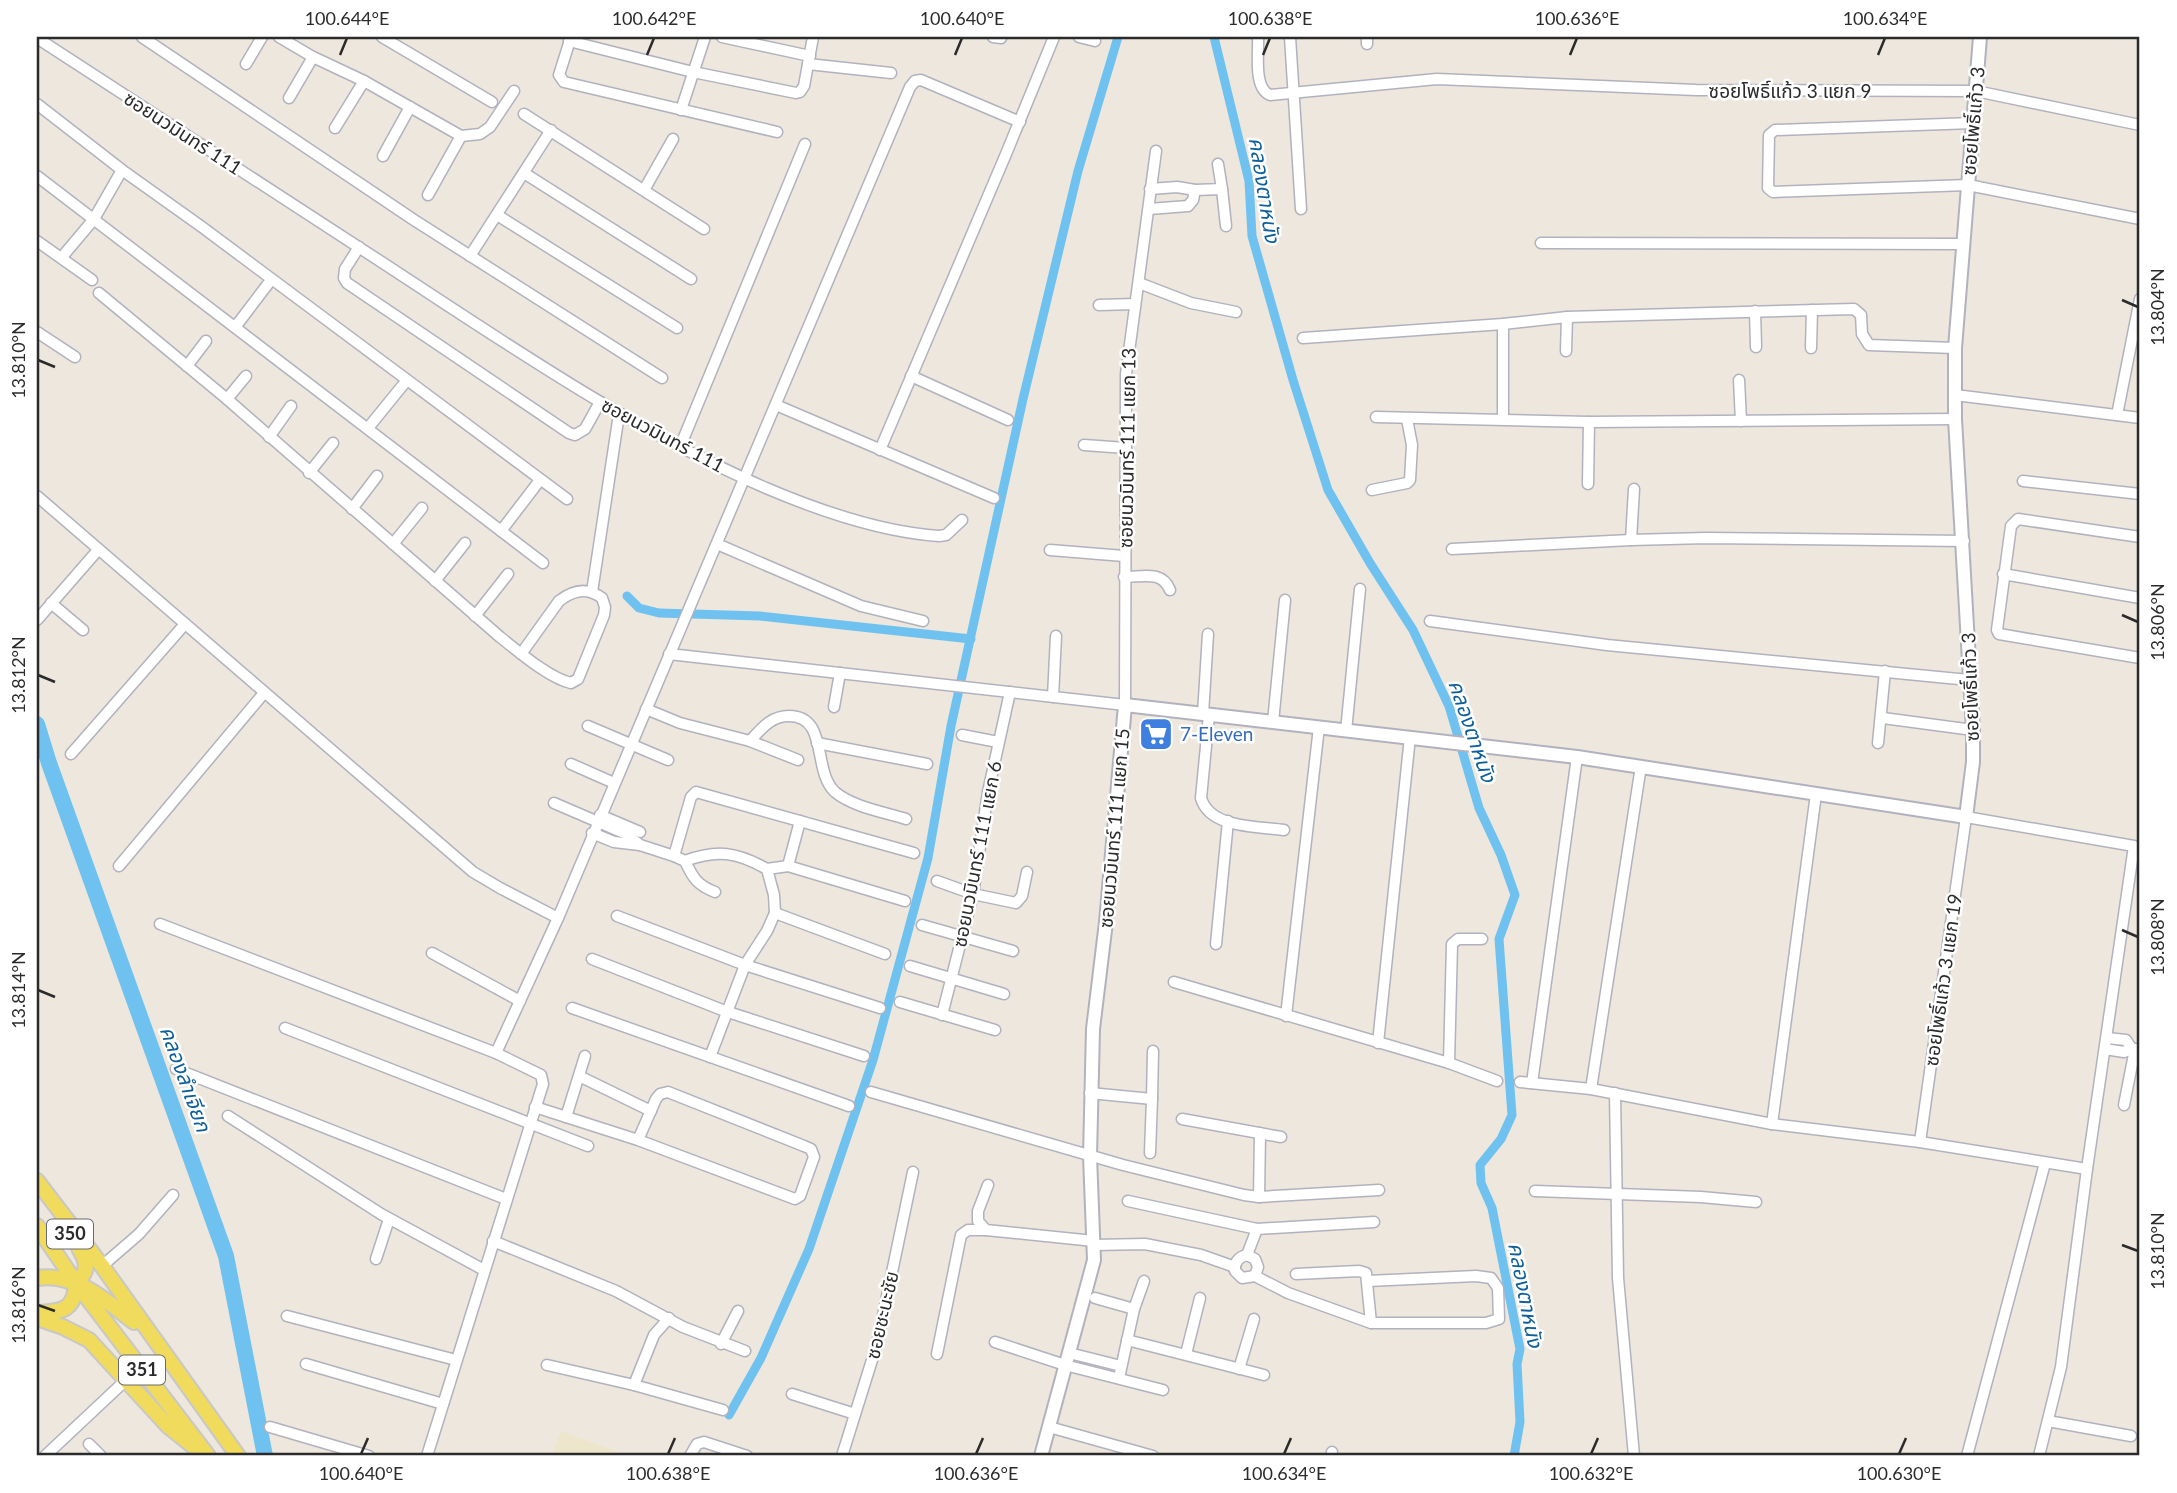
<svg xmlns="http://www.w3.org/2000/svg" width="2177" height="1493" font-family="Lato,'Noto Sans Thai',sans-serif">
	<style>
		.education { fill: #eee6cc }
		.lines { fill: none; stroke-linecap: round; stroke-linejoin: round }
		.canal { stroke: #6fc2ef; stroke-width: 9 }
		.river { stroke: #6fc2ef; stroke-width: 16 }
		.minor-casing { stroke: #b1b2be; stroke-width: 13 }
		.tertiary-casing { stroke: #b1b2be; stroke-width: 16 }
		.primary-casing { stroke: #c8c8c8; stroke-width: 18 }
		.minor { stroke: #fff; stroke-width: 10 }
		.tertiary { stroke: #fff; stroke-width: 12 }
		.primary { stroke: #f1db5d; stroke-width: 14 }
		.ticks { fill: none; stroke: #2b2b2b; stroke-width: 2.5 }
		.labels { text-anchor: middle; stroke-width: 5; stroke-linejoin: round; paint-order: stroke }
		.shield { fill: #fff; stroke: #6b6b6b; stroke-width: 2 }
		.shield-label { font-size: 18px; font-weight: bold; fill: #2b2b2b }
		.street-label { font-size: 19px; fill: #2b2b2b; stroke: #fff }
		.shop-label { font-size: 19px; fill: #366cbe; stroke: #fff; text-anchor: start }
		.water-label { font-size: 21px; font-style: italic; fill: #0d5f9c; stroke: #fff }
		.neatline { fill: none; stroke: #2b2b2b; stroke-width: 2.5 }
		.ticks-label { font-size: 18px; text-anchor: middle; fill: #2b2b2b }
	</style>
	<rect width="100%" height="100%" fill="#ede7dd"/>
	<!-- education -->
	<polygon class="education" points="561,1431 629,1456 551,1456"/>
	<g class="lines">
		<!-- canal -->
		<g class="canal">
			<polyline points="1214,37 1249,181 1252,236 1293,380 1328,490 1370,563 1413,630 1449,706 1479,808 1501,855 1515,895 1499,939 1512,1115 1501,1139 1480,1165 1481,1183 1492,1208 1520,1349 1517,1364 1520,1422 1514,1456"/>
			<polyline points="627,596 639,608 659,613 760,616 971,639"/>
			<polyline points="729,1415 761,1358 809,1249 873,1060 928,858 951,726 1023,399 1078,171 1118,37"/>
		</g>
		<!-- river -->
		<polyline class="river" points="37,724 49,763 226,1256 265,1456"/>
		<!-- minor casing -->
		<g class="minor-casing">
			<g id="minor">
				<polyline points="142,37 414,220 662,378"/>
				<polyline points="279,37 313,57 364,81 461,136 480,134 490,127 514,91"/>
				<polyline points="382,37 492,102"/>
				<polyline points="571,37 559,75 564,82 777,132"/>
				<polyline points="722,37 810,56"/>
				<polyline points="993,37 1001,38"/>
				<polyline points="1079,37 1095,41"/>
				<path d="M1258,37C1259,53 1253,88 1270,95L1437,79L1696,90L1976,91L2140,125"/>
				<polyline points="1290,37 1301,209"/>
				<polyline points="1367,37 1367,44"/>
				<path d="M37,38C152,113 268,188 383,263C507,344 630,429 766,488C820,511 880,532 939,536L946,535L962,520"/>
				<polyline points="569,41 693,72 796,93 800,92 804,86 813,37"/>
				<polyline points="246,64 262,37"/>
				<polyline points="808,64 891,73"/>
				<polyline points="289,98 313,57"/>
				<polyline points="37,104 122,170 202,227 567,499"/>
				<polyline points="681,110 705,37"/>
				<polyline points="524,114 704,229"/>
				<polyline points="1973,123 1775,130 1769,135 1768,188 1773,192 1968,185 2140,219"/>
				<polyline points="335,128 364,81"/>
				<polyline points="383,156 410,107"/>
				<polyline points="524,173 691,279"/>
				<polyline points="37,176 543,563"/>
				<polyline points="1222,189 1226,226"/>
				<polyline points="644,190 673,139"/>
				<polyline points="1195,190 1222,189 1218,164"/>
				<polyline points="428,195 461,136"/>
				<polyline points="1149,209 1188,206 1193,200 1195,190 1177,187 1150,189"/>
				<polyline points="497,215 677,328"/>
				<polyline points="37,241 92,280"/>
				<polyline points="1541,243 1963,244"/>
				<polyline points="359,247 345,269 344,278 347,283 569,433 575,435 585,429 600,402"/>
				<polyline points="470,256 551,130"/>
				<polyline points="62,257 94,219 122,170"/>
				<polyline points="1139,283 1191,303 1236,312"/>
				<path d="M99,293L227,399L500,637C519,652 549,678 571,683L578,679L604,615L605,607L602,598C587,587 573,590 559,601L521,654"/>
				<polyline points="1099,305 1135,304"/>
				<polyline points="1755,311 1756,347"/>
				<polyline points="236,326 271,280"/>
				<polyline points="37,332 75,357"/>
				<polyline points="1303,338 1503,324 1567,317 1854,309 1861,315 1862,334 1869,345 1955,348"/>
				<polyline points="1811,348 1812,310"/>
				<polyline points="1566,351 1567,317"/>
				<polyline points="187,366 206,341"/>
				<polyline points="911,376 1008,420"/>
				<polyline points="1739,380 1741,421"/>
				<polyline points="1955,395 2140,418"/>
				<polyline points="227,399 246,376"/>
				<polyline points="776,405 994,498"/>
				<polyline points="2117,415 2140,299"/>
				<polyline points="1376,417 1589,422 1955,419"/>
				<polyline points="1503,419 1503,324"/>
				<polyline points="368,428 407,380"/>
				<polyline points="269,437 291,406"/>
				<polyline points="1084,445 1126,448"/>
				<polyline points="680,447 805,144"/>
				<polyline points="880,450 1006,154 1054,37"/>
				<polyline points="309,473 333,443"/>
				<polyline points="2023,481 2140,494"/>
				<polyline points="1588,484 1589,422"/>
				<polyline points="1372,490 1407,483 1410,480 1412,445 1407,419"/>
				<polyline points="37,496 473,872 500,888 558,918"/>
				<polyline points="352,509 377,476"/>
				<polyline points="501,531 540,480"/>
				<polyline points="2140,537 2018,519 2011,526 1997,630 1999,634 2140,658"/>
				<polyline points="1631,540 1634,489"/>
				<polyline points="393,544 422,508"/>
				<polyline points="717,544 861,606 923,621"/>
				<polyline points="1452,549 1631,540 1706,538 1964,541"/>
				<polyline points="1050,550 1124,556"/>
				<polyline points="2003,574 2140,598"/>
				<path d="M1124,577C1143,577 1162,570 1170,590"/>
				<polyline points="435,581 465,543"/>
				<polyline points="592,592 619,414"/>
				<polyline points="51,603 83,630"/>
				<polyline points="475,616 508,574"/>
				<polyline points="37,620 98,550"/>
				<polyline points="1430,621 1607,645 1969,680"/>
				<polyline points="669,654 1125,705 1126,374 1156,151"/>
				<polyline points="1053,697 1056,636"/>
				<polyline points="834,707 840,673"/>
				<polyline points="646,709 680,723 750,741 798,760"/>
				<polyline points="1203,714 1208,634"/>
				<path d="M1209,715L1201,798C1210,829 1258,826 1284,830"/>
				<polyline points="1883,718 1973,730"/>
				<polyline points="1273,722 1285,600"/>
				<polyline points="588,726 668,760"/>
				<polyline points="1346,731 1360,589"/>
				<polyline points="962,735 998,742"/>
				<path d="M750,741C762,728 771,716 789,716C829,716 812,771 835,792C853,807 884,812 906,819"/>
				<polyline points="817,743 927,764"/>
				<polyline points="1878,743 1885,671"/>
				<polyline points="71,754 185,624"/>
				<polyline points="571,764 614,783"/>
				<polyline points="554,803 626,834 640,845"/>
				<polyline points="600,815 640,832"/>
				<polyline points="592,833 614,842 640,845 674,856"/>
				<path d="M685,861C717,849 737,852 767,869L774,895L775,913L767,931L745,965L710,1057"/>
				<polyline points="119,866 264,693"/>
				<polyline points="788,866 905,901"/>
				<polyline points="767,869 788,866 800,821"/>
				<polyline points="937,881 973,894 1016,903 1022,896 1027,872"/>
				<path d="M715,892C697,885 693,878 685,861L674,856L691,797L696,792L914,853"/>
				<polyline points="775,913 885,954"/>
				<polyline points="617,916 745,965 880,1008"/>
				<polyline points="160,924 496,1053 541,1075 543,1084 427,1456"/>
				<polyline points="922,925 1013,951"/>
				<polyline points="1216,944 1228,821"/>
				<polyline points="432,953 520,1001"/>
				<polyline points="592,959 725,1011 864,1056"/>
				<polyline points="910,966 1004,994"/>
				<polyline points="1174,982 1449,1063 1497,1081"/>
				<polyline points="900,1002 995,1030"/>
				<polyline points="572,1008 849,1106"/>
				<polyline points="942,1015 973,894 988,792 1010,692"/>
				<polyline points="1286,1016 1319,727"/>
				<polyline points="285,1028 588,1146"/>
				<polyline points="2107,1038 2126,1040 2132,1049"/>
				<polyline points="1378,1043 1410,737"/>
				<polyline points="2105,1049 2124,1052 2132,1049 2140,1050"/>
				<polyline points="496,1053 558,918 910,87 915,81 921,80 1020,122"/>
				<polyline points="1449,1063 1452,944 1458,939 1482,939"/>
				<polyline points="176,1069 506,1199"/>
				<polyline points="579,1076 651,1111"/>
				<polyline points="1520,1082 1591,1089 1772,1124 1920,1142 2087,1169"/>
				<polyline points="1532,1083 1577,757"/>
				<polyline points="1591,1089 1641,766"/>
				<polyline points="871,1092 1123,1165 1244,1195 1259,1197 1379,1190"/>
				<polyline points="1090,1093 1152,1099 1150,1153"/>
				<polyline points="1615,1093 1618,1278 1634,1456"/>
				<polyline points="1152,1099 1153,1051"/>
				<polyline points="2124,1105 2135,1049"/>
				<polyline points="535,1107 638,1140 795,1199 800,1196 814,1157 811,1149 804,1146 668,1092 660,1094 656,1099 638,1140"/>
				<polyline points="228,1116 381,1214 484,1270"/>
				<polyline points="566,1117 585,1056"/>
				<polyline points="1182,1119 1281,1137"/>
				<polyline points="1772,1124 1816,794"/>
				<polyline points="1920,1142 1966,817 2134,846 2087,1169 2061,1367 2039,1456"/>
				<polyline points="988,1185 978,1211 978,1221 986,1230 1094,1241"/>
				<polyline points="1535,1191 1701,1197 1756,1202"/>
				<polyline points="1259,1197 1260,1133"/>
				<polyline points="1128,1201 1257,1229 1374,1222"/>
				<polyline points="493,1241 616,1291 683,1327 745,1351"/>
				<polyline points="1094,1245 1145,1244 1201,1255 1235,1267"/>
				<polyline points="1247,1255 1257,1229"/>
				<polyline points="376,1259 389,1219"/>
				<polyline points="102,1266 139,1234 173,1195"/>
				<polyline points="1296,1274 1359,1271 1366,1273 1371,1323"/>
				<path d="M1255,1276L1258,1267L1255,1259L1247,1255C1238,1257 1234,1263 1235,1271L1242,1278L1255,1276L1288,1293L1371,1323H1486L1499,1319L1498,1288L1491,1278L1476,1276L1368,1281"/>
				<polyline points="1095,1298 1134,1309"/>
				<polyline points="287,1316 456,1360"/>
				<polyline points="1127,1340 1264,1375"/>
				<polyline points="995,1342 1065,1365 1163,1390"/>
				<polyline points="721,1344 738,1311"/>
				<polyline points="1069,1353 1121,1366"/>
				<polyline points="937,1354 961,1235 968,1230 986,1230"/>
				<polyline points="1186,1354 1200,1298"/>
				<polyline points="306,1364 443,1404"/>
				<polyline points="547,1365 634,1385 723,1410"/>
				<polyline points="1239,1369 1254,1319"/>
				<polyline points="1119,1378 1134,1309 1144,1281"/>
				<polyline points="634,1385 654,1335 669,1318"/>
				<polyline points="792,1394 855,1414"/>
				<polyline points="2048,1421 2131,1436"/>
				<polyline points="270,1427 369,1456"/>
				<polyline points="1049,1427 1153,1456"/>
				<polyline points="89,1444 101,1456"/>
				<polyline points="45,1456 126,1380"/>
				<polyline points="690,1456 697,1444 704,1442 747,1456"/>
				<polyline points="842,1456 877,1344 913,1172"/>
				<polyline points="1331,1456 1332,1452"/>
				<polyline points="1967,1456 2045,1163"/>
			</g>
		</g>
		<!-- tertiary casing -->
		<g class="tertiary-casing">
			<polyline id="tertiary" points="1041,1456 1094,1260 1090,1156 1093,1029 1106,922 1125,705 1577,757 1966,817 1973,762 1973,730 1955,419 1955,348 1980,37"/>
		</g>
		<!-- primary casing -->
		<g class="primary-casing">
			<g id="primary">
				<polyline points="37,1181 102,1266 238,1456"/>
				<polyline points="37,1226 76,1283 208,1456"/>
				<path d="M37,1278C74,1272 107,1301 134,1322"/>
				<path d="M37,1313C61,1312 75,1311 76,1283C89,1271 88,1263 79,1248"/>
				<polyline points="37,1318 63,1327 89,1340 168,1426 193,1446"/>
			</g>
		</g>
		<!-- minor -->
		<use href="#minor" class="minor"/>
		<!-- tertiary -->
		<use href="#tertiary" class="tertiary"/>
		<!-- primary -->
		<use href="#primary" class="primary"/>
	</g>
	<!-- ticks -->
	<path class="ticks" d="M340,55L347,38M647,55L654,38M955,55L962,38M1263,55L1270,38M1570,55L1577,38M1878,55L1885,38M2122,300L2138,307M38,360L55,367M2122,615L2138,622M38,675L55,682M2122,930L2138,937M38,990L55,997M2122,1245L2138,1251M38,1305L55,1311M361,1454L368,1438M668,1454L675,1438M976,1454L983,1438M1284,1454L1291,1438M1591,1454L1598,1438M1899,1454L1906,1438"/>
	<!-- icons -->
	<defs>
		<g id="supermarket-square" transform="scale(1.75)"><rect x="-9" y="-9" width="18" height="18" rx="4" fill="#3f7fe0" stroke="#fff"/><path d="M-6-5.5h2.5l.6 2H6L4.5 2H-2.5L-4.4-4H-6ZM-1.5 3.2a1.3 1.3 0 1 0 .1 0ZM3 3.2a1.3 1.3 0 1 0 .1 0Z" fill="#fff"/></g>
	</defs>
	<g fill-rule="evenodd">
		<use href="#supermarket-square" x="1156" y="734"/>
	</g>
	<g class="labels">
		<!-- shield labels -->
		<g class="shield">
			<rect x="47" y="1219.5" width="46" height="29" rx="5"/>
			<rect x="119" y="1355.5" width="46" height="29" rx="5"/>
		</g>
		<g class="shield-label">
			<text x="70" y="1240">350</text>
			<text x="142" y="1376">351</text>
		</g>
		<!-- street labels -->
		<g class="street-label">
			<text x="1790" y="98">ซอยโพธิ์แก้ว 3 แยก 9</text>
			<text transform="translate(1973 121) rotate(-85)" y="7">ซอยโพธิ์แก้ว 3</text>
			<text transform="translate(183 133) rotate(33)" y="7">ซอยนวมินทร์ 111</text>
			<text transform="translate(663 435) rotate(28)" y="7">ซอยนวมินทร์ 111</text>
			<text transform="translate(1127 448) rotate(-89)" y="7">ซอยนวมินทร์ 111 แยก 13</text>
			<text transform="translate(1970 687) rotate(-92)" y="7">ซอยโพธิ์แก้ว 3</text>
			<text transform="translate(1114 828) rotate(-85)" y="7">ซอยนวมินทร์ 111 แยก 15</text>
			<text transform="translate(977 854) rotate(-79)" y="7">ซอยนวมินทร์ 111 แยก 6</text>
			<text transform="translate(1943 980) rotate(-82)" y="7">ซอยโพธิ์แก้ว 3 แยก 19</text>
			<text transform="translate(882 1315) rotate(-77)" y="7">ซอยชะนะชัย</text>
		</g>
		<!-- shop labels -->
		<g class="shop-label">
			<text x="1180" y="741">7-Eleven</text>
		</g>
		<!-- water labels -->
		<g class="water-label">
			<text transform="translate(1264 190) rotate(81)" y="7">คลองตาหนัง</text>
			<text transform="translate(1472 731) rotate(71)" y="7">คลองตาหนัง</text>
			<text transform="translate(185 1079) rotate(70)" y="7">คลองลำเจียก</text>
			<text transform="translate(1525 1295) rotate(79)" y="7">คลองตาหนัง</text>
		</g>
	</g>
	<!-- border -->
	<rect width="2177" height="1493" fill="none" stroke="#ffffff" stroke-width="77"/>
	<rect x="38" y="38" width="2100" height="1416" class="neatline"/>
	<g class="ticks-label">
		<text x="347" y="25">100.644°E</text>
		<text x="654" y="25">100.642°E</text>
		<text x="962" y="25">100.640°E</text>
		<text x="1270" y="25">100.638°E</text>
		<text x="1577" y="25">100.636°E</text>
		<text x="1885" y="25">100.634°E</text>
		<text transform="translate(2158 307) rotate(-90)" y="6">13.804°N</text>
		<text transform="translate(19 360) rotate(-90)" y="6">13.810°N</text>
		<text transform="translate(2158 622) rotate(-90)" y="6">13.806°N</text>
		<text transform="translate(19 675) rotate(-90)" y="6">13.812°N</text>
		<text transform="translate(2158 937) rotate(-90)" y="6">13.808°N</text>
		<text transform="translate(19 990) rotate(-90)" y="6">13.814°N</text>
		<text transform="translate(2158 1251) rotate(-90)" y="6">13.810°N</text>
		<text transform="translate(19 1305) rotate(-90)" y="6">13.816°N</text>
		<text x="361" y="1480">100.640°E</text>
		<text x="668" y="1480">100.638°E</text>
		<text x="976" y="1480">100.636°E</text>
		<text x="1284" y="1480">100.634°E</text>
		<text x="1591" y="1480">100.632°E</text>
		<text x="1899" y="1480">100.630°E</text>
	</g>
</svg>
